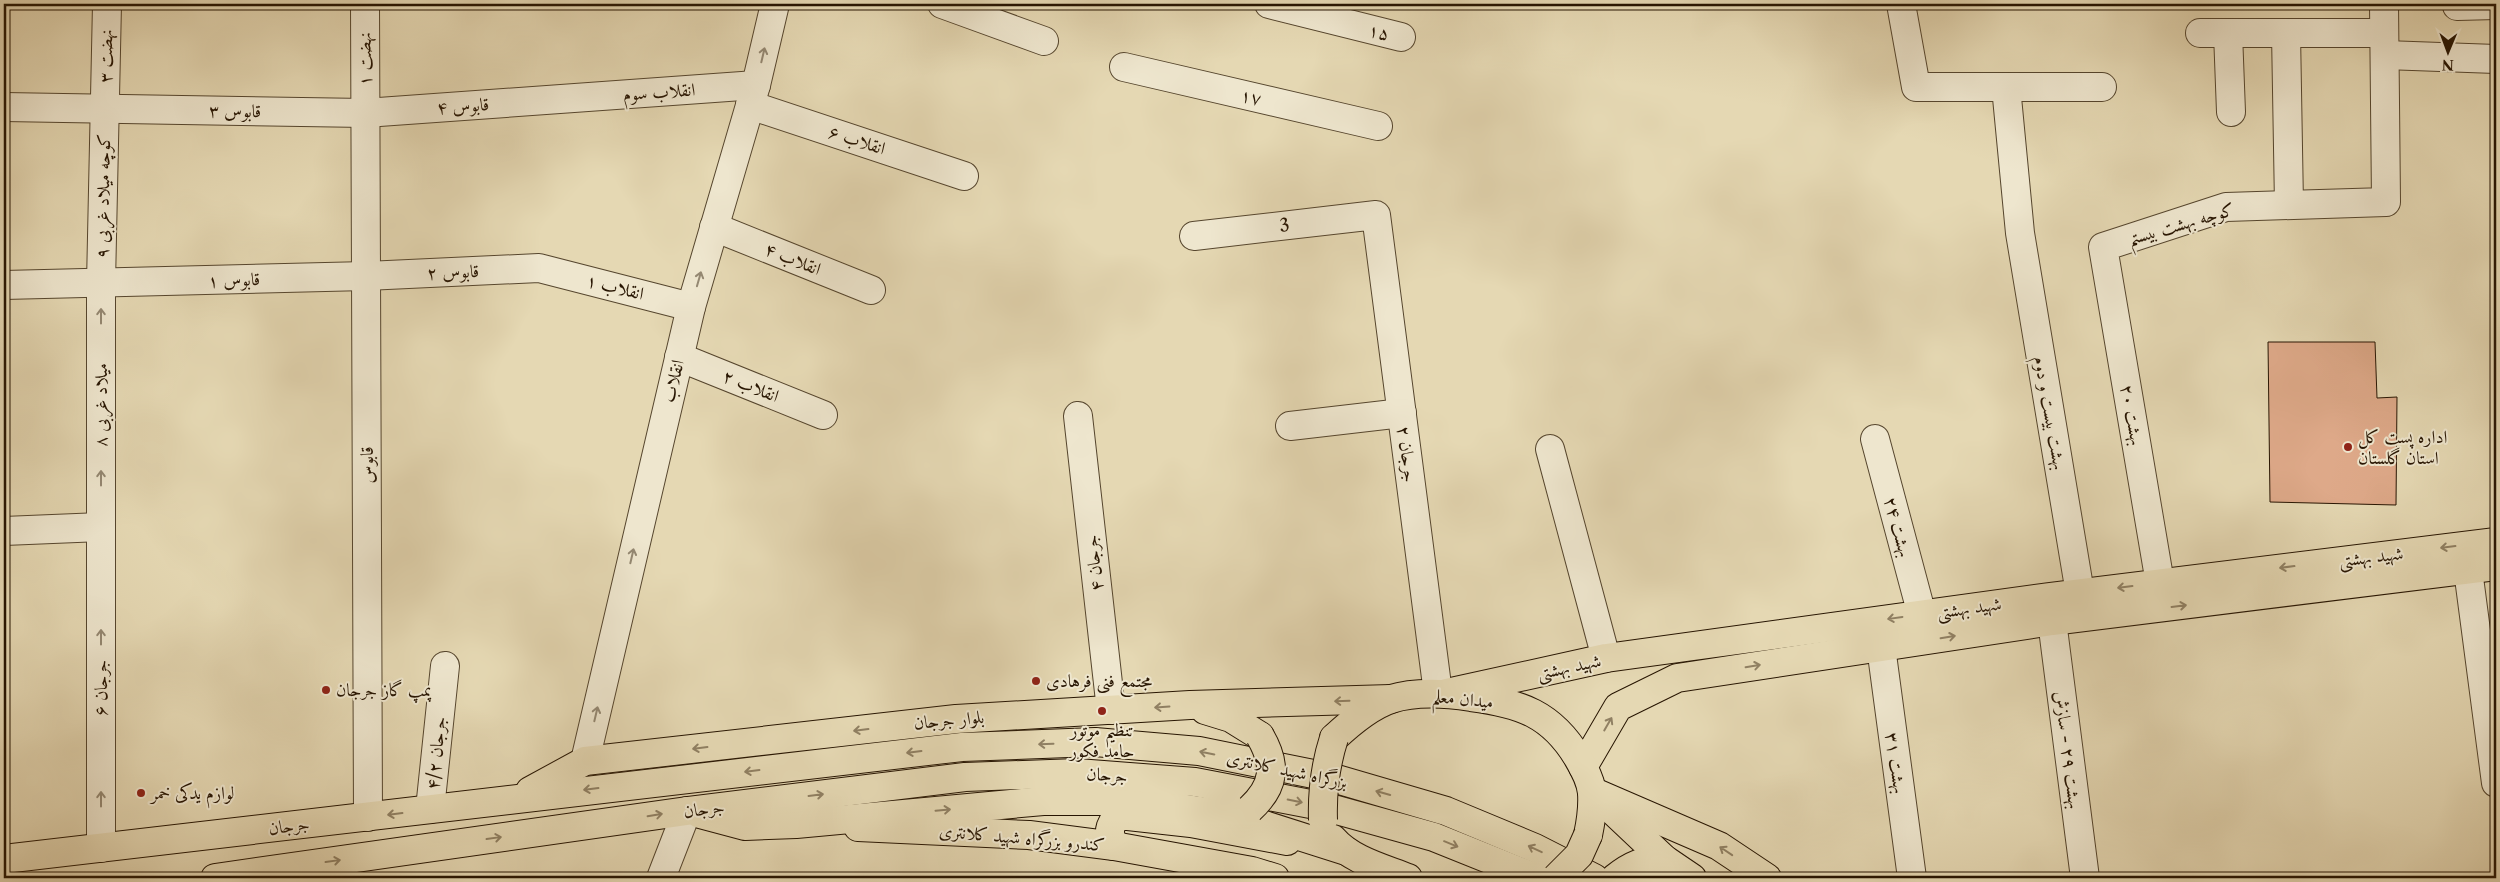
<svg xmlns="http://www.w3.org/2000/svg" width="2500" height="882" font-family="'Libre Caslon Text',Amiri,serif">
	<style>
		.building { fill: #dea989; stroke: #271502 }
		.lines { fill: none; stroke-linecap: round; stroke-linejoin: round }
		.minor-casing { stroke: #56462e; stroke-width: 30 }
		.major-casing { stroke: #271502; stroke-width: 30 }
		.highway-casing { stroke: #271502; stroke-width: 30 }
		.minor { stroke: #eee6ce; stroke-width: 28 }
		.major { stroke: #e5d8b3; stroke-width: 28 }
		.highway { stroke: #e5d8b3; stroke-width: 28 }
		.highway-bridge-casing { stroke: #271502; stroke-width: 30; stroke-linecap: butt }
		.highway-bridge { stroke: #e5d8b3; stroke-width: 28 }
		.oneway { stroke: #948872 }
		.oneway2 { stroke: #908063 }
		.poi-dot { fill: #8f2418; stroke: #eee6ce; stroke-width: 2 }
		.labels { text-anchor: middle; stroke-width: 4; stroke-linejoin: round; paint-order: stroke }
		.street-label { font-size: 18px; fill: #271502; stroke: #eee6ce }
		.poi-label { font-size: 18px; fill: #271502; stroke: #eee6ce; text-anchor: start }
	</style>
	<rect width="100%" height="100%" fill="#e5d8b3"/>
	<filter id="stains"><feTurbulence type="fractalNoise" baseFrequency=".004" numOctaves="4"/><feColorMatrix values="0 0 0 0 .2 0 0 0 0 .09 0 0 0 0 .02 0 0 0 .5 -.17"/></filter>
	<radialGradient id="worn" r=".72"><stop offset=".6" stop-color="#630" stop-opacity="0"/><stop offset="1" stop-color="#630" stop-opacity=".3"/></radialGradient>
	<!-- building -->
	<polygon class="building" points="2268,342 2375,342 2377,398 2397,397 2396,505 2270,502"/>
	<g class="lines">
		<!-- minor casing -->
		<g class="minor-casing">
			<g id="minor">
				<polyline points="365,4 368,817"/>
				<polyline points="942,4 1044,41"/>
				<polyline points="1269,4 1401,37"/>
				<polyline points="1901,4 1916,87 2102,87"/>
				<polyline points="2457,6 2496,5"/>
				<polyline points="2200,33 2384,33"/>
				<polyline points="2228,33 2231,112"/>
				<polyline points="2286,33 2289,205"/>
				<polyline points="2385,55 2496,59"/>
				<polyline points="1124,67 1378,126"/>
				<polyline points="2006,87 2020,233 2080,593"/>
				<polyline points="750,105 964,176"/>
				<polyline points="4,107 365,113 756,85"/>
				<polyline points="714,227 871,290"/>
				<path id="s1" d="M1194,236L1376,215L1438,693"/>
				<polyline points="4,285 366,276 539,268 691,307"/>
				<polyline points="679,357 823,415"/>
				<polyline points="1078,416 1111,710"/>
				<polyline points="1290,426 1402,413"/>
				<polyline points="1875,439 1922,615"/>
				<polyline points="1550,449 1606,658"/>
				<polyline points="4,531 101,527"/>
				<polyline points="2468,570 2496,783"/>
				<polyline points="2160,583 2103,247 2226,207 2386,202 2384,4"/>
				<polyline points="2052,621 2085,878"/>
				<polyline points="1881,647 1912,878"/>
				<polyline points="585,761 691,307 756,85 775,4"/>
				<polyline points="430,809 445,666"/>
				<polyline points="101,848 101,283 107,4"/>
				<polyline points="661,878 687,811"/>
			</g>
		</g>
		<!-- major casing -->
		<g class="major-casing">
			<g id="major">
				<polyline points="1447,693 1606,658 2049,597 2496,542"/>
				<polyline points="1583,767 1618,707 1677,678 2052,621 2496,566"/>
				<polyline points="1594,792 1719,846 1767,878"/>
				<polyline points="858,827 1029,835 1114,846 1252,871 1275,878"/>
				<path d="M1114,846C1108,832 1108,826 1119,815L1191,823L1287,841"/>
			</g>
		</g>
		<!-- highway casing -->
		<g class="highway-casing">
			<g id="highway">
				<polyline points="1205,710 1231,718 1260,736"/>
				<path d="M1334,738C1350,723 1370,706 1391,699C1416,691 1445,693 1471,697C1520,703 1552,714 1578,758C1584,768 1591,782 1592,793C1593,808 1591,821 1588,835"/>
				<polyline points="530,791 585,761 956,719 1190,705 1391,699"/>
				<polyline points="1592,791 1664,859 1692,878"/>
				<polyline points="700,814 745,826 796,824 1043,801 1131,801 1236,816 1346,851"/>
				<path d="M1333,839C1351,860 1383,868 1408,878"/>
				<polyline points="4,859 962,747 1095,742 1199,751 1333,778 1446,811 1535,848 1594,878"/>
				<polyline points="215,878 687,811 965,777 1077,773 1195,782 1326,807 1434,837 1536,878"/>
				<path d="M1615,878C1631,865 1644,860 1664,859"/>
			</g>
		</g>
		<!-- minor -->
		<use href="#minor" class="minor"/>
		<!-- major -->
		<use href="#major" class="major"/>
		<!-- highway -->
		<use href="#highway" class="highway"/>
		<!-- highway-bridge casing -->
		<g class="highway-bridge-casing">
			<g id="highway-bridge">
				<path d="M1250,809C1275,786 1277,765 1260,736"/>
				<path d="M1323,820C1322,790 1325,766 1334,738"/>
				<polyline points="1556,878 1579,855 1588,835"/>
			</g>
		</g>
		<!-- highway-bridge -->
		<use href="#highway-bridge" class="highway-bridge"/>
	</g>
	<!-- one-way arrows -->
	<defs><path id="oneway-shaft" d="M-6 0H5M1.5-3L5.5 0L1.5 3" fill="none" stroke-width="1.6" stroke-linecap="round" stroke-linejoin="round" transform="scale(1.25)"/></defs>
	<g class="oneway">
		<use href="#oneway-shaft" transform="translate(763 55) rotate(-77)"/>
		<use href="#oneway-shaft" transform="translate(699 279) rotate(-74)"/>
		<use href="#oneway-shaft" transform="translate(101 316) rotate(-90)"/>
		<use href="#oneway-shaft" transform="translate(101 478) rotate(-90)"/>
		<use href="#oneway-shaft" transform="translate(632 556) rotate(-77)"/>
		<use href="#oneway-shaft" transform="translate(101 637) rotate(-90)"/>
		<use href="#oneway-shaft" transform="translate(596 714) rotate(-77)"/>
		<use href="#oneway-shaft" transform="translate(101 799) rotate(-90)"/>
	</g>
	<g class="oneway2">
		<use href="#oneway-shaft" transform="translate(2448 547) rotate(173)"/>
		<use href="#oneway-shaft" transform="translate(2287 567) rotate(173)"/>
		<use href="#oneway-shaft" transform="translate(2125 587) rotate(173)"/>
		<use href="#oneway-shaft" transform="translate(2179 606) rotate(-7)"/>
		<use href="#oneway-shaft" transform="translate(1895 618) rotate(172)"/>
		<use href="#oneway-shaft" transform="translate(1948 637) rotate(-9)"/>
		<use href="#oneway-shaft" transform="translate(1753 666) rotate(-9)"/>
		<use href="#oneway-shaft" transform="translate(1342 701) rotate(178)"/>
		<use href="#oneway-shaft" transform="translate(1162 707) rotate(176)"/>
		<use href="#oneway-shaft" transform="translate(1608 724) rotate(-60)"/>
		<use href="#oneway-shaft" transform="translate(861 730) rotate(173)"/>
		<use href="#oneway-shaft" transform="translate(1046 744) rotate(178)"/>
		<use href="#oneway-shaft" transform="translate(700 748) rotate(173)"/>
		<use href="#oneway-shaft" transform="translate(914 752) rotate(173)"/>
		<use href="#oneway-shaft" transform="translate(1207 753) rotate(-169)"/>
		<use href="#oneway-shaft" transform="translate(752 771) rotate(173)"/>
		<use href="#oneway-shaft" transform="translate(591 789) rotate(173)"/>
		<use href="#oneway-shaft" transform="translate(1383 793) rotate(-164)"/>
		<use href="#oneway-shaft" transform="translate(816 795) rotate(-7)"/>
		<use href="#oneway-shaft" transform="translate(1295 801) rotate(11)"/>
		<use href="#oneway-shaft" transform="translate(943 810) rotate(-5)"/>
		<use href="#oneway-shaft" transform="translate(395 814) rotate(173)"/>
		<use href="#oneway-shaft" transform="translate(655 815) rotate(-9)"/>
		<use href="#oneway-shaft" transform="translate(494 838) rotate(-8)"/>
		<use href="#oneway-shaft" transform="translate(1451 844) rotate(22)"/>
		<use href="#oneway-shaft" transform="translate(1535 849) rotate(-155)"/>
		<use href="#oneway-shaft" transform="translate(1726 851) rotate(-146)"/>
		<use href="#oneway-shaft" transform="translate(333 861) rotate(-8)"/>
	</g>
	<!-- markers -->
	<g class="poi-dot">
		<circle cx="2348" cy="447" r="5"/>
		<circle cx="1036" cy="681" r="5"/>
		<circle cx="326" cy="690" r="5"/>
		<circle cx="1102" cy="711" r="5"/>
		<circle cx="141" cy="793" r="5"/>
	</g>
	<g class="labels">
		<!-- street labels -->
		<g class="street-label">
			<text transform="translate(1379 32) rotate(14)" y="6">۱۵</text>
			<text transform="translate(106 56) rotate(-89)" y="6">۳ نهضت</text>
			<text transform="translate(365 59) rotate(-90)" y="6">۱ نهضت</text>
			<text transform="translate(659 92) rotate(-4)" y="6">انقلاب سوم</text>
			<text transform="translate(1251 97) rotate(13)" y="6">۱۷</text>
			<text transform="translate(463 106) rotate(-4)" y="6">۴ قابوس</text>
			<text transform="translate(235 111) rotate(1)" y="6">۳ قابوس</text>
			<text transform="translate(857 140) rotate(18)" y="6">۶ انقلاب</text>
			<text transform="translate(103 196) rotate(-89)" y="6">کوچه میلاد غربی ۹</text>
			<text transform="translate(2181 224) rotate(-16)" y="6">کوچه بهشت بیستم</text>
			<text dy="6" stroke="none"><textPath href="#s1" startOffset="91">3</textPath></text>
			<text transform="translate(793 259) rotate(22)" y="6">۴ انقلاب</text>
			<text transform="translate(453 272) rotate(-2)" y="6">۲ قابوس</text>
			<text transform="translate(234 280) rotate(-2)" y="6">۱ قابوس</text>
			<text transform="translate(615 287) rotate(14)" y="6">انقلاب ۱</text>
			<text transform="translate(673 381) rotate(-76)" y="6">انقلاب</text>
			<text transform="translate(751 386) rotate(22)" y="6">۲ انقلاب</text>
			<text transform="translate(101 405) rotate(-90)" y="6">۸ میلاد غربی</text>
			<text transform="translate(2050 413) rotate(80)" y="6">بهشت بیست و دوم</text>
			<text transform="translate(2132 415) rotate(80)" y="6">بهشت ۲۰</text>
			<text transform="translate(1407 454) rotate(83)" y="6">جرجان ۲</text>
			<text transform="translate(367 465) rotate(-90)" y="6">قابوس</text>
			<text transform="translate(1898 527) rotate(75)" y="6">بهشت ۲۴</text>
			<text transform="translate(2371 557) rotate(-7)" y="6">شهید بهشتی</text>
			<text transform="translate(1094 563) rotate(-96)" y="6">۴ جرجان</text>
			<text transform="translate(1969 608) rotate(-8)" y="6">شهید بهشتی</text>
			<text transform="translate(1569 667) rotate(-12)" y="6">شهید بهشتی</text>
			<text transform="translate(101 688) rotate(-90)" y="6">جرجان ۶</text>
			<text transform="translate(1463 699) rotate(6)" y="6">میدان معلم</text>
			<text transform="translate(949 720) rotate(-5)" y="6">بلوار جرجان</text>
			<text transform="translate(2068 750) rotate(83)" y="6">بهشت ۲۹ - سازش</text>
			<text transform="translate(436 753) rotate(-84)" y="6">۴/۲ جرجان</text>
			<text transform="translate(1896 763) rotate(82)" y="6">بهشت ۳۱</text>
			<text transform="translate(1287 770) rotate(12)" y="6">بزرگراه شهید کلانتری</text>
			<text transform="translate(1107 775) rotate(4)" y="6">جرجان</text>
			<text transform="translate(704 809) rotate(-7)" y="6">جرجان</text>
			<text transform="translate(289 826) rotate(-7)" y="6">جرجان</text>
			<text transform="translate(1022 838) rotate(5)" y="6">کندرو بزرگراه شهید کلانتری</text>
		</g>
		<!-- poi labels -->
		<g class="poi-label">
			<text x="2358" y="443">اداره پست کل<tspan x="2358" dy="21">استان گلستان</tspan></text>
			<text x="1046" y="687">مجتمع فنی فرهادی</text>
			<text x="336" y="696">پمپ گاز جرجان</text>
			<text x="1102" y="736" text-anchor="middle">تنظیم موتور<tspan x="1102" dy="21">حامد فکور</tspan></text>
			<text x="151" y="799">لوازم یدکی خمر</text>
		</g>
	</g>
	<!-- margin -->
	<rect width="2500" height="882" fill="none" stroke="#e5d8b3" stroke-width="20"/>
	<rect x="5" y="5" width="2490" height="872" fill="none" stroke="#271502" stroke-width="2.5"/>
	<rect x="10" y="10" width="2480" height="862" fill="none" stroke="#271502"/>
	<!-- north arrow -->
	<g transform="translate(2448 52) rotate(181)" stroke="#eee6ce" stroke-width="4" paint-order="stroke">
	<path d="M0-4L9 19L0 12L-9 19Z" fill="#271502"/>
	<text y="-8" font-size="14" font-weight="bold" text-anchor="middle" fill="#271502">N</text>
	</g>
	<rect width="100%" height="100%" filter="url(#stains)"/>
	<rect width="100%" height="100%" fill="url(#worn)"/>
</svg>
